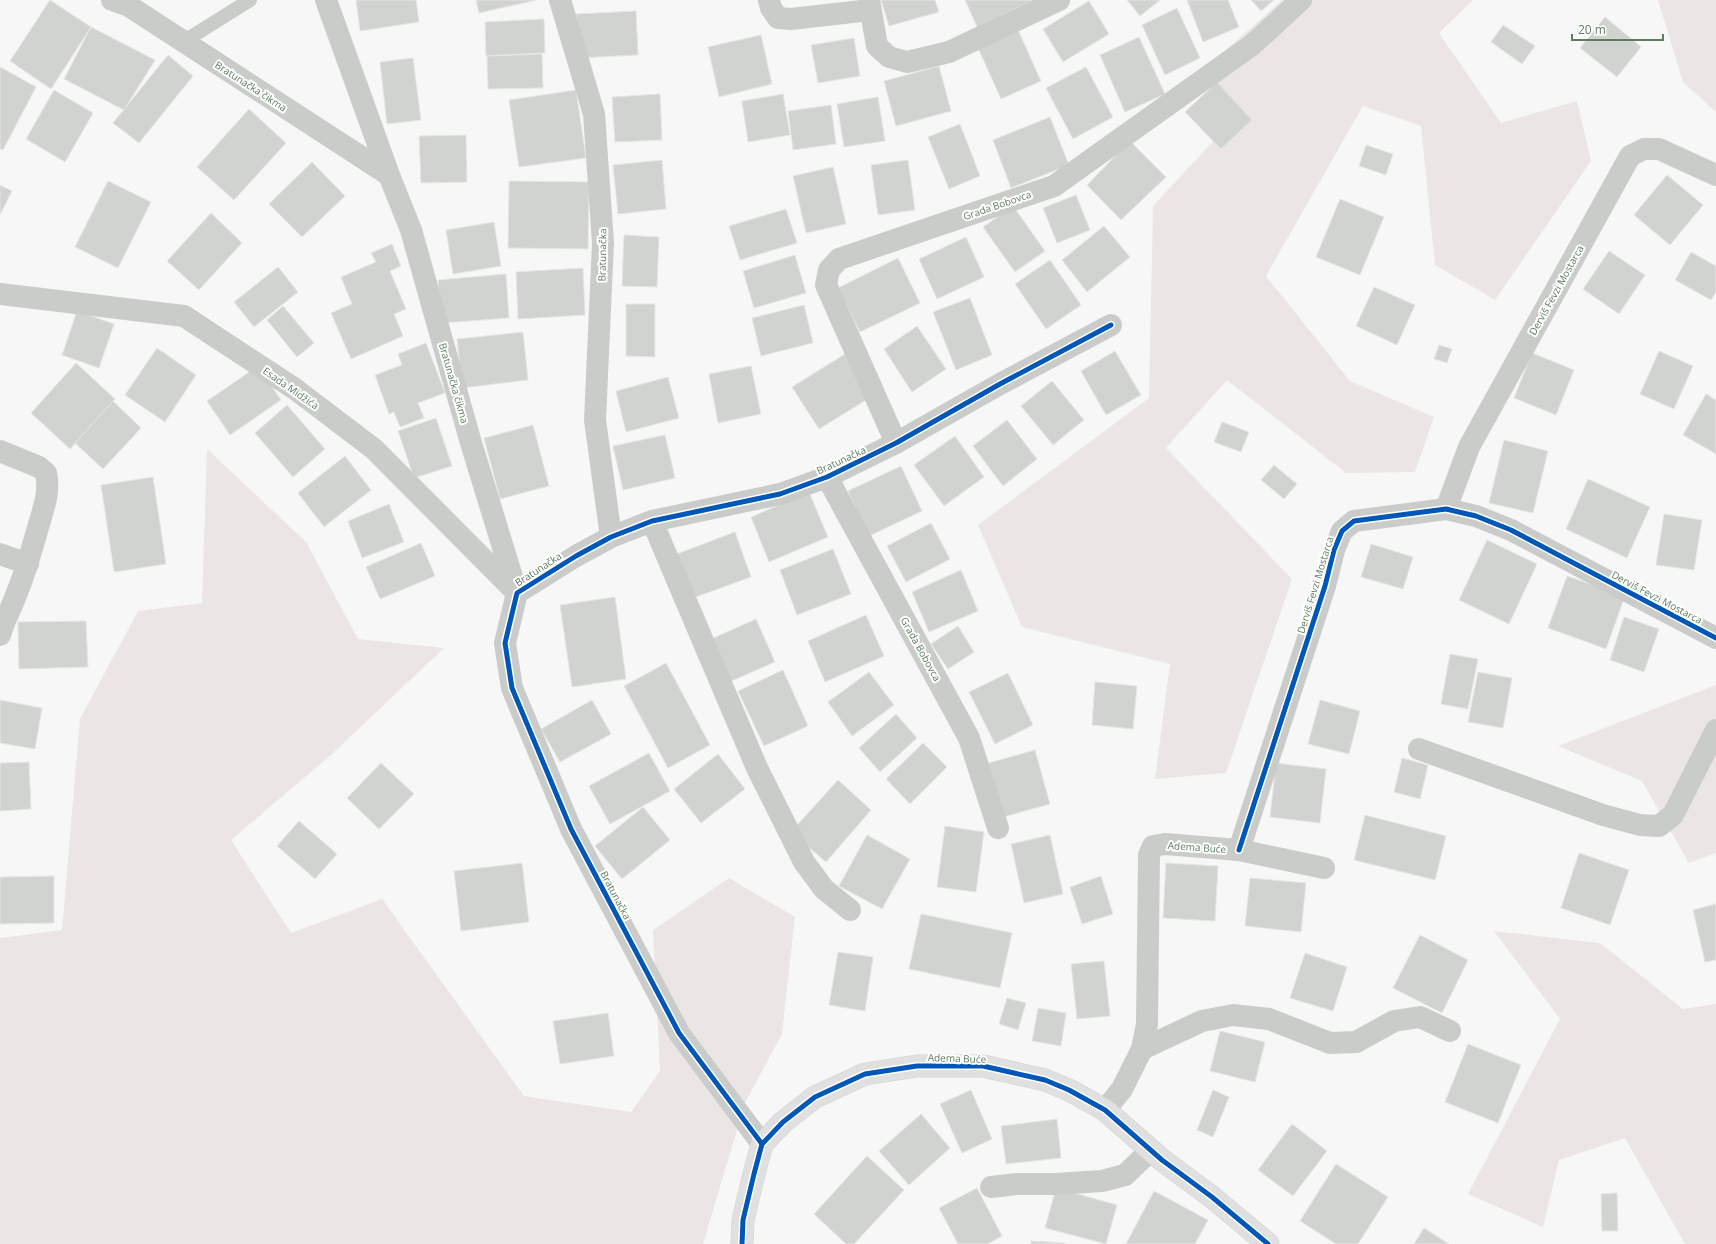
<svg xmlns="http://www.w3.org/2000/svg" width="1716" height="1244" font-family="'Open Sans',sans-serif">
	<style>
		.green { fill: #ebe6e5 }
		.building { fill: #d1d3d0; stroke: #e7e6e6 }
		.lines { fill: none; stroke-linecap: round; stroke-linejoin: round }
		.secondary-casing { stroke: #d2d4d2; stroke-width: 23 }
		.lane { stroke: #caccca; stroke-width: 14 }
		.street { stroke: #caccca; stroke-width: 22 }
		.secondary { stroke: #dfe0df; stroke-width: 22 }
		.cycleway-casing { stroke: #fff; stroke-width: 8 }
		.cycleway { stroke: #0057b8; stroke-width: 5 }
		.labels { text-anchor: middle; stroke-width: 4; stroke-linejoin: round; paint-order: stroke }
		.street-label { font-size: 10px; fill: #5e7c5f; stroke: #fff }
	</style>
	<rect width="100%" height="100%" fill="#f8f7f7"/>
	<!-- green -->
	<g class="green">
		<polygon points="1282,0 1473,0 1439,33 1501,123 1577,101 1591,161 1495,300 1435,265 1421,126 1363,106 1266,276 1350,381 1434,417 1415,472 1346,473 1227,380 1166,448 1292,579 1226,773 1155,779 1170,664 1022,627 978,525 1149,398 1153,206 1218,136 1218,57"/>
		<polygon points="1658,0 1716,0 1716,112 1683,82"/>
		<polygon points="207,449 306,542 358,639 444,648 332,754 231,840 291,933 382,899 524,1096 631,1112 660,1071 653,930 729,878 795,917 782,1034 745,1103 703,1244 0,1244 0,938 62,930 80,719 138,611 202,603"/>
		<polygon points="1716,685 1716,853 1689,863 1642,781 1558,746"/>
		<polygon points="1494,931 1600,943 1683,1009 1716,1004 1716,1244 1685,1244 1625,1138 1559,1160 1543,1227 1468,1194 1560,1019"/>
	</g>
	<!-- building -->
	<g class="building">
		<polygon points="50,0 91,27 51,89 10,61"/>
		<polygon points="356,0 416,0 419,22 360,31"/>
		<polygon points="476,0 537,0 479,13"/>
		<polygon points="881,0 935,0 939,12 889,26"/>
		<polygon points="965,0 1033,0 977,27"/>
		<polygon points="1127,0 1160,0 1140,16"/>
		<polygon points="1187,0 1228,0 1239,27 1203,42"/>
		<polygon points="1251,0 1274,0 1261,11"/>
		<polygon points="1089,1 1109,34 1063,62 1043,29"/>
		<polygon points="1177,8 1200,58 1165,75 1142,25"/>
		<polygon points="636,11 638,55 578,58 576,14"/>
		<polygon points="1605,17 1641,47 1617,77 1580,48"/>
		<polygon points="544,19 545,53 486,56 485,22"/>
		<polygon points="1503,25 1535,46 1522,64 1491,42"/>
		<polygon points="91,27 155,60 124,110 64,79"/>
		<polygon points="1018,30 1041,81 1001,99 978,48"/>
		<polygon points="761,35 772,84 719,97 708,47"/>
		<polygon points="1139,37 1165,94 1125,112 1100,55"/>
		<polygon points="854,38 860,76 818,83 811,45"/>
		<polygon points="542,54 543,88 488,89 487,56"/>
		<polygon points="168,55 193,76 139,143 113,123"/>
		<polygon points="413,58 421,120 387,124 380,62"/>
		<polygon points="939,66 951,111 896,126 884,81"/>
		<polygon points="0,67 36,87 3,150 0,149"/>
		<polygon points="1086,67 1113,117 1073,139 1046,88"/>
		<polygon points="1217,82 1252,120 1221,149 1185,112"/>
		<polygon points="54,90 93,113 65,162 26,139"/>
		<polygon points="576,90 586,158 519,167 509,100"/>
		<polygon points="660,94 662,140 615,142 612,97"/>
		<polygon points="783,94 790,135 748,142 742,101"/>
		<polygon points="878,97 885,141 844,147 837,104"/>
		<polygon points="831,105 836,144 793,150 788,111"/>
		<polygon points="249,109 286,143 234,200 197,167"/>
		<polygon points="1050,117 1069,165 1011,188 993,140"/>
		<polygon points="960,124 980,176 949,189 928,137"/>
		<polygon points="466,135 467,182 421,183 419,136"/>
		<polygon points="1130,141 1166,177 1121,220 1087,185"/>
		<polygon points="1366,145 1393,154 1386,175 1359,166"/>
		<polygon points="662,160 666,209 618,214 613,165"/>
		<polygon points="908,160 915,210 878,215 871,165"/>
		<polygon points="312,162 345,196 302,237 269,204"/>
		<polygon points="833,167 846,224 806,233 793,176"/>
		<polygon points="1667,175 1703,205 1670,245 1634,215"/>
		<polygon points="108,181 151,202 118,268 75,247"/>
		<polygon points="509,181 589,182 588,249 508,248"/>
		<polygon points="0,185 12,191 0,215"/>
		<polygon points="1076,195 1090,230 1057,243 1043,208"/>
		<polygon points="1340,199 1384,217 1360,275 1316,257"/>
		<polygon points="1013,206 1045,251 1015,272 983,227"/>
		<polygon points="786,209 797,243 740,260 729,226"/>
		<polygon points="211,213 242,243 199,290 167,261"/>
		<polygon points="494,222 501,266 453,274 446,230"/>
		<polygon points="1104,226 1130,257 1087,292 1062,260"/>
		<polygon points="624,235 659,237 657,287 622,286"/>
		<polygon points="966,237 984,277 937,299 919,259"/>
		<polygon points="392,244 401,266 390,271 406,309 394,314 403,336 351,359 331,313 352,304 341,277 376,262 371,253"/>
		<polygon points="1609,251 1645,275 1619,314 1583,289"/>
		<polygon points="1691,252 1716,266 1716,292 1711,300 1675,280"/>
		<polygon points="795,255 806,293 754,308 743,271"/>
		<polygon points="898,258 920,303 860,332 838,288"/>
		<polygon points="1050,260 1081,305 1046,329 1015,284"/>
		<polygon points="278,267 298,292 254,327 234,302"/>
		<polygon points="583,268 585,315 518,319 516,272"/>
		<polygon points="506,274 509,318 441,323 438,280"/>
		<polygon points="1374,287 1415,305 1397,345 1356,326"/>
		<polygon points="970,298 992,355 956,370 933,312"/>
		<polygon points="626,304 655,304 655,357 626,356"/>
		<polygon points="804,305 813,343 761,356 752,318"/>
		<polygon points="283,306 314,343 297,357 267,320"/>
		<polygon points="77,311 114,324 99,368 62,355"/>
		<polygon points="917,326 946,369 912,392 884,349"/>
		<polygon points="523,332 528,380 462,388 457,339"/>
		<polygon points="426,343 445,393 418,403 424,418 400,427 394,412 389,414 375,375 402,365 398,354"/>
		<polygon points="1439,345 1452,349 1447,363 1434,359"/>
		<polygon points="157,348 196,375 165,422 125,395"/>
		<polygon points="1115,351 1141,395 1106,415 1081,371"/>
		<polygon points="1659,351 1693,366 1674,409 1640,394"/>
		<polygon points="1532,353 1574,370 1556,415 1514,398"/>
		<polygon points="845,354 871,397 819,429 792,387"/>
		<polygon points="76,363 115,399 70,449 31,413"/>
		<polygon points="258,366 281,400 230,435 207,401"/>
		<polygon points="751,366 761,414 718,423 709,374"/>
		<polygon points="668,377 679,418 626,432 616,391"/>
		<polygon points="1052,381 1084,420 1053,445 1021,406"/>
		<polygon points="1706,394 1716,400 1716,454 1683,435"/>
		<polygon points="113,401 141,428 103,469 75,443"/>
		<polygon points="287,405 325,449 293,477 255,433"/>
		<polygon points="436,418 452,466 414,478 398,431"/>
		<polygon points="1007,420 1037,459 1003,486 973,446"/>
		<polygon points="1222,422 1249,432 1241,452 1214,442"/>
		<polygon points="533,425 549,486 500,499 484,438"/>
		<polygon points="665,435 675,478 623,490 613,446"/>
		<polygon points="955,436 984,477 944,506 914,465"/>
		<polygon points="1504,440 1548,451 1533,513 1489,503"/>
		<polygon points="345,456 371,490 324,527 298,493"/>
		<polygon points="1274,465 1297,484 1284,499 1261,480"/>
		<polygon points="901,466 922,511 869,536 848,491"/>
		<polygon points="153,477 166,564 114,572 101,485"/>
		<polygon points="1588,479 1650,507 1627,558 1566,529"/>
		<polygon points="809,492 828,537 769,562 751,517"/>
		<polygon points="389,504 404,542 362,558 348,521"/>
		<polygon points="1664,514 1702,520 1694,570 1656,565"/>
		<polygon points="931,523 950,559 906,582 887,546"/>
		<polygon points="735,532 751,577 690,599 674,555"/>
		<polygon points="1487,540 1537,564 1509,624 1459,600"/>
		<polygon points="421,543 435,576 380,599 366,567"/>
		<polygon points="1371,544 1413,557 1403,589 1361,577"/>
		<polygon points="833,549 851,594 797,615 780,570"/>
		<polygon points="961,570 978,611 929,632 912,592"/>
		<polygon points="1567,576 1625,596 1606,649 1548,628"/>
		<polygon points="615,597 626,679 572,687 560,605"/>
		<polygon points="866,615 884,656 825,682 808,641"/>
		<polygon points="1624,617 1659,629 1644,672 1610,660"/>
		<polygon points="756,619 775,662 727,683 709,640"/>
		<polygon points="86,621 88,667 19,669 18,622"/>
		<polygon points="958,626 974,652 948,669 931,644"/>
		<polygon points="1450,654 1478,659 1468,709 1441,704"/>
		<polygon points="666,663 710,745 668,768 624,686"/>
		<polygon points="783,670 808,726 764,746 738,691"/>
		<polygon points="869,672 894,705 852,736 828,702"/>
		<polygon points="1478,672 1512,678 1503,728 1468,722"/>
		<polygon points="1008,673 1033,725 995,744 969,692"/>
		<polygon points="1095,682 1137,686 1133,729 1092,725"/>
		<polygon points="0,700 42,708 35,749 0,743"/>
		<polygon points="592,700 611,734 560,762 541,729"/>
		<polygon points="1320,700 1360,711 1349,754 1308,744"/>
		<polygon points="896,714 917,738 880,772 859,748"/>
		<polygon points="923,743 947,767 910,804 886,779"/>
		<polygon points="1035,750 1050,804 1000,818 985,764"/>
		<polygon points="649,753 670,791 610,824 589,786"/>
		<polygon points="718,754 745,789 701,823 674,789"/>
		<polygon points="1402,758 1428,765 1420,799 1394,792"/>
		<polygon points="29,762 31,809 0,811 0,763"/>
		<polygon points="381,763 414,794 379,829 347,798"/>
		<polygon points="1276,763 1326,769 1320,823 1270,817"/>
		<polygon points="838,780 871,810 826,862 791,832"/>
		<polygon points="643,807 670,840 622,879 595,846"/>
		<polygon points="1365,815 1446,836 1435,880 1354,860"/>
		<polygon points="299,821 337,854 315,879 277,846"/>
		<polygon points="945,826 984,832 976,892 937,887"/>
		<polygon points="867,835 910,859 882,909 839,886"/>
		<polygon points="1050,835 1063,894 1024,903 1011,844"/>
		<polygon points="1579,853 1629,870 1610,925 1561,908"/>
		<polygon points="522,863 529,922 461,931 454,871"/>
		<polygon points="1166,863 1218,866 1215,921 1163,918"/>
		<polygon points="54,876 54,923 0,924 0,877"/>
		<polygon points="1101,876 1113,914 1082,924 1070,887"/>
		<polygon points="1250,878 1306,883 1301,932 1245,926"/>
		<polygon points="1716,904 1716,960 1705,962 1693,910"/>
		<polygon points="921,914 1012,933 1000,988 909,969"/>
		<polygon points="1420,935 1468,960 1442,1013 1393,988"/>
		<polygon points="838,952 873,957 865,1011 829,1005"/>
		<polygon points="1305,953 1347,967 1333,1011 1290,998"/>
		<polygon points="1104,961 1110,1016 1077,1019 1071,964"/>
		<polygon points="1007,998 1026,1003 1018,1030 999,1024"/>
		<polygon points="1038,1008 1066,1013 1061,1046 1032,1041"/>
		<polygon points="608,1013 614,1056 560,1064 553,1021"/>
		<polygon points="1220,1031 1265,1042 1255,1082 1210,1071"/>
		<polygon points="1468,1044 1521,1065 1498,1123 1445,1102"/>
		<polygon points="971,1090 992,1139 962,1153 940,1104"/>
		<polygon points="1213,1090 1229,1097 1213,1137 1197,1130"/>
		<polygon points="921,1114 950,1148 909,1185 879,1151"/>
		<polygon points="1057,1119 1061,1158 1006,1164 1001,1126"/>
		<polygon points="1292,1124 1327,1151 1293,1196 1258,1170"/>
		<polygon points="867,1156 904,1190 854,1244 846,1244 814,1214"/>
		<polygon points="1336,1164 1388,1197 1358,1244 1336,1244 1300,1221"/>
		<polygon points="977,1188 1002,1236 988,1244 958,1244 939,1208"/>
		<polygon points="1056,1188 1117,1205 1106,1244 1045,1228"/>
		<polygon points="1154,1191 1208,1220 1195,1244 1126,1244"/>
		<polygon points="1617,1193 1618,1231 1602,1231 1601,1194"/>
		<polygon points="1424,1228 1449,1244 1414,1244"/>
		<polygon points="1031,1241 1065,1243 1065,1244 1031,1244"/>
	</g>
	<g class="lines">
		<!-- secondary casing -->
		<g class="secondary-casing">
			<polyline id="secondary" points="742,1244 743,1220 754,1174 762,1144 783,1122 815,1097 865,1074 917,1066 983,1066 1045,1080 1069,1090 1105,1110 1162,1160 1212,1197 1268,1244"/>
		</g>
		<!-- lane -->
		<polyline class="lane" points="183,42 250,0"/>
		<!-- street -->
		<g class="street">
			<polyline points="112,0 129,6 389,175"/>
			<polyline points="326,0 389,175 411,230 471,443 517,593"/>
			<polyline points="560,0 594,114 603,243 595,420 611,537"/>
			<polyline points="769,0 771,8 778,18 791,19 870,10"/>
			<polyline points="869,0 877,46 889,57 907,62 949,52 1059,0"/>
			<polyline points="0,294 184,316 295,389 374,449 514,590"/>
			<polyline points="896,443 826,285 829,270 839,259 1054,186 1252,45 1301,0"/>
			<path d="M0,451L39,467L46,473C50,491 44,507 39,524C32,548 26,572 16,595C11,609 4,621 0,635"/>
			<polyline points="827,477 969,738 998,828"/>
			<polyline points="1446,509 1469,447 1630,156 1644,149 1659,149 1716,175"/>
			<polyline points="652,521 757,768 804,862 824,889 850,910"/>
			<polyline points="0,554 28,564"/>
			<polyline points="1419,749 1603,815 1640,825 1659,826 1673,815 1716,730"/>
			<polyline points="1239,850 1325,586 1334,550 1342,531 1354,521 1446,509 1476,516 1511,530 1716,638"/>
			<polyline points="1142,1049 1202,1021 1233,1015 1269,1019 1330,1043 1356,1042 1394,1021 1420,1017 1450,1031"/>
			<polyline points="1105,1110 1122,1089 1142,1049 1147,1024 1149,855 1153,846 1165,844 1239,850 1324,868"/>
			<polyline points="762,1144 679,1033 571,829 512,688 505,643 517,593 576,556 611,537 652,521 780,494 827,477 896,443 1000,384 1111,325"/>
			<polyline points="991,1187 1017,1184 1055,1184 1102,1181 1125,1175 1151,1150"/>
		</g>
		<!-- secondary -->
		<use href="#secondary" class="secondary"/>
		<!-- cycleway casing -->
		<g class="cycleway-casing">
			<g id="cycleway">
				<polyline points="1239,850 1325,586 1334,550 1342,531 1354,521 1446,509 1476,516 1511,530 1716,638"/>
				<polyline points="762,1144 679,1033 571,829 512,688 505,643 517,593 576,556 611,537 652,521 780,494 827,477 896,443 1000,384 1111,325"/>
				<polyline points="742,1244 743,1220 754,1174 762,1144 783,1122 815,1097 865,1074 917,1066 983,1066 1045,1080 1069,1090 1105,1110 1162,1160 1212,1197 1268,1244"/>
			</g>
		</g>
		<!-- cycleway -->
		<use href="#cycleway" class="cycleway"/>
	</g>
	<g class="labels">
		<!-- street labels -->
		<g class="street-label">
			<text transform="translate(251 86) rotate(33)" y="4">Bratunačka čikma</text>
			<text transform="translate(997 205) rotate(-19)" y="4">Grada Bobovca</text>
			<text transform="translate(602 255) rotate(-89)" y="4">Bratunačka</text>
			<text transform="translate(1556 290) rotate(-61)" y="4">Derviš Fevzi Mostarca</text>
			<text transform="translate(454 383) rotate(74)" y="4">Bratunačka čikma</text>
			<text transform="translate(291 388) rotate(35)" y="4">Esada Midžića</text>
			<text transform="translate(841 460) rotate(-25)" y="4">Bratunačka</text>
			<text transform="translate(538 569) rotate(-33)" y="4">Bratunačka</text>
			<text transform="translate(1315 585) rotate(-73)" y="4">Derviš Fevzi Mostarca</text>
			<text transform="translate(1657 597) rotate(28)" y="4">Derviš Fevzi Mostarca</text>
			<text transform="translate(921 649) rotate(61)" y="4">Grada Bobovca</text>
			<text transform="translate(1197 847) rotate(4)" y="4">Adema Buće</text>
			<text transform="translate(616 895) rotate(62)" y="4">Bratunačka</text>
			<text transform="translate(957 1058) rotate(2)" y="4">Adema Buće</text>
		</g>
	</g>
	<!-- scale -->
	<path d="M1572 34v6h91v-6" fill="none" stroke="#5e7c5f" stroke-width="2"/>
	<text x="1578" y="34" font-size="12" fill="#5e7c5f" stroke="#ffffff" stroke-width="3" paint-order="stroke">20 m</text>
</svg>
